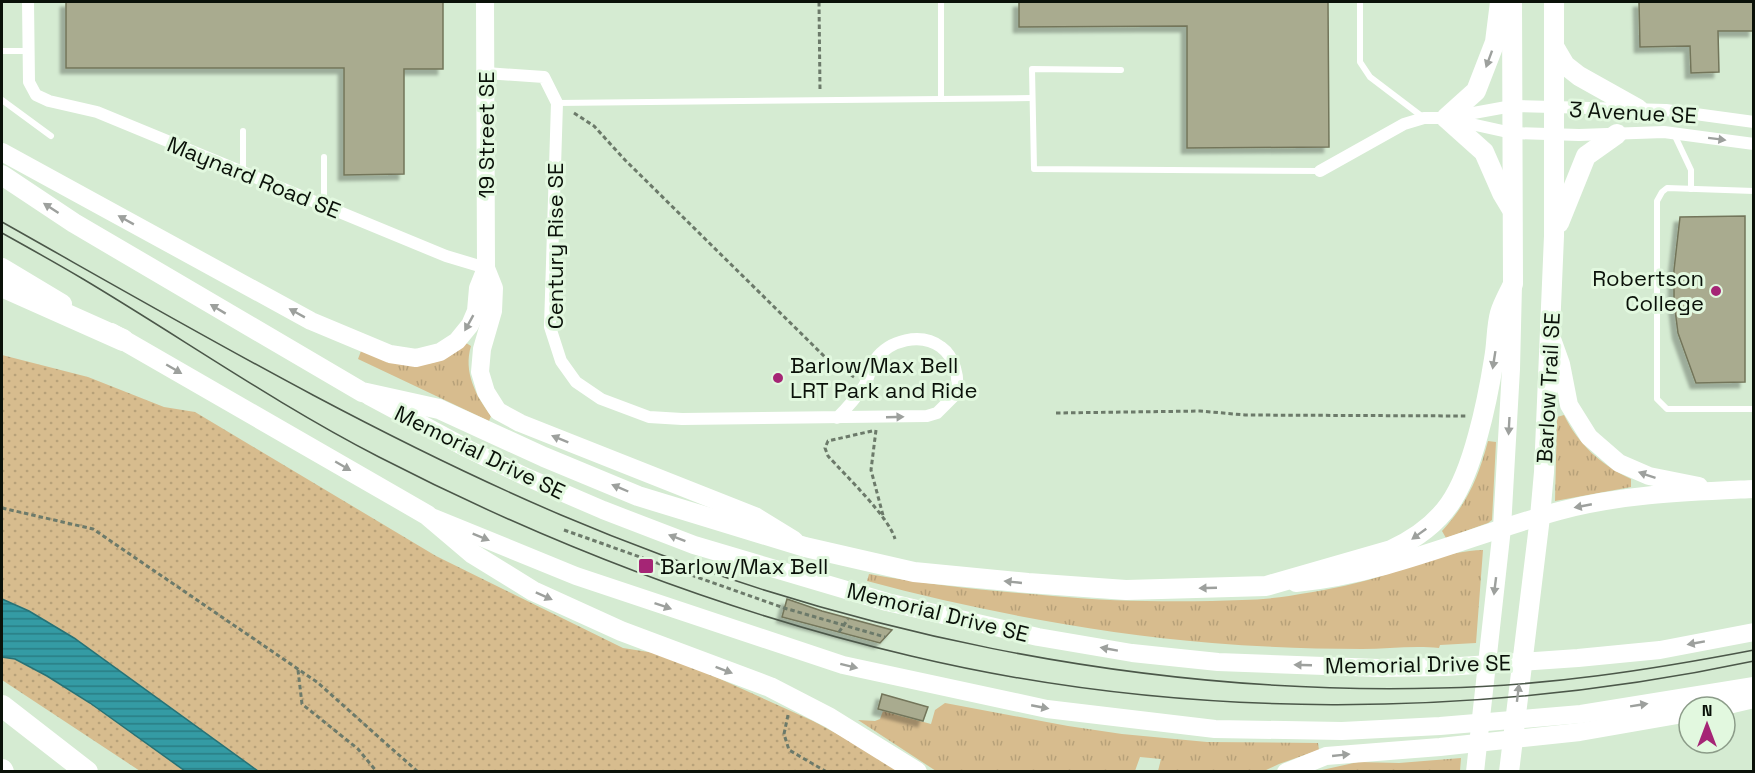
<svg xmlns="http://www.w3.org/2000/svg" width="1755" height="773" font-family="'Space Grotesk',sans-serif">
	<style>
		.grass { fill: url(#grass-tufts) }
		.park { fill: url(#park-dots) }
		.water { fill: url(#water-rules); stroke: #277276; stroke-width: 1.5 }
		.building { fill: #a9ab8f; stroke: #73755a; stroke-width: 1.5; filter: url(#shadow) }
		.lines { fill: none; stroke-linecap: round; stroke-linejoin: round }
		.path { stroke: #6c7a6a; stroke-width: 3; stroke-dasharray: 4.5 3; stroke-linecap: butt }
		.lane { stroke: #fff; stroke-width: 6 }
		.street { stroke: #fff; stroke-width: 12 }
		.secondary { stroke: #fff; stroke-width: 18 }
		.primary { stroke: #fff; stroke-width: 20 }
		.highway { stroke: #fff; stroke-width: 22 }
		.tram { stroke: #4b5749; stroke-width: 1.5 }
		.oneway { fill: #9da09d }
		.poi-dot { fill: #a52575; stroke: #e2f8df; stroke-width: 2 }
		.labels { text-anchor: middle; stroke-width: 6; stroke-linejoin: round; paint-order: stroke }
		.street-label { font-size: 22px; fill: #0a1109; stroke: #e2f8df }
		.poi-label { font-size: 22px; fill: #0a1109; stroke: #e2f8df; text-anchor: start }
	</style>
	<defs>
		<pattern id="grass-tufts" width="24" height="20" patternUnits="userSpaceOnUse" patternTransform="scale(1.5)"><rect width="24" height="20" fill="#d7bc8e"/><path d="M3 7l-1-3M5 7V3M7 7l1-3M15 17l-1-3M17 17v-4M19 17l1-3" fill="none" stroke="#b7a179"/></pattern>
		<pattern id="park-dots" width="8" height="8" patternUnits="userSpaceOnUse" patternTransform="scale(1.5)"><rect width="8" height="8" fill="#d7bc8e"/><path d="M2 2h.1M6 6h.1" fill="none" stroke="#b7a179" stroke-width="1.8" stroke-linecap="round"/></pattern>
		<pattern id="water-rules" width="6" height="5" patternUnits="userSpaceOnUse" patternTransform="scale(1.5)"><rect width="6" height="5" fill="#349ba4"/><path d="M0 2.5h6" fill="none" stroke="#2a7d84"/></pattern>
		<filter id="shadow"><feDropShadow dx="-5.5" dy="5.5" stdDeviation="1.5" flood-color="#0004"/></filter>
	</defs>
	<rect width="100%" height="100%" fill="#d5ebd2"/>
	<!-- grass -->
	<g class="grass">
		<path d="M466,343L471,346C463,372 476,396 491,416L489,421L358,359L361,351C398,365 434,376 466,343Z"/>
		<path d="M1564,415C1578,444 1601,465 1631,479V487L1555,501L1557,417Z"/>
		<path d="M1488,441L1496,442L1492,520L1488,523L1446,538L1442,531C1467,504 1479,476 1488,441Z"/>
		<path d="M1483,550L1476,643L1440,645L1439,648C1414,645 1387,649 1362,649C1312,649 1261,647 1212,643C1096,633 979,611 867,581L869,574C930,585 991,591 1053,596C1107,601 1159,602 1212,601C1238,600 1264,600 1289,596C1319,591 1349,586 1378,577C1413,566 1447,551 1483,550Z"/>
		<polygon points="945,703 1068,726 1122,734 1207,742 1318,743 1319,750 1279,764 1264,771 1158,771 1161,759 1140,757 1135,771 936,771 858,720 875,721 880,719 883,711 931,724 935,710"/>
		<polygon points="1461,758 1460,771 1313,772 1358,762 1399,763"/>
	</g>
	<!-- park -->
	<polygon class="park" points="2,355 88,377 164,407 195,412 436,556 623,648 667,655 813,721 854,743 898,771 140,771 2,680"/>
	<!-- water -->
	<polygon class="water" points="2,599 29,611 74,638 258,771 185,771 90,703 47,676 15,659 2,657"/>
	<!-- building -->
	<g class="building">
		<polygon points="66,2 443,2 443,69 404,69 404,174 344,175 344,68 66,68"/>
		<polygon points="1019,2 1328,2 1329,147 1187,148 1187,26 1019,27"/>
		<polygon points="1639,2 1754,2 1754,31 1718,31 1719,72 1691,73 1690,46 1640,47"/>
		<polygon points="1745,216 1745,382 1696,383 1678,333 1674,302 1674,270 1680,217"/>
		<polygon points="787,599 822,611 892,630 880,643 782,617"/>
		<polygon points="882,694 928,707 923,721 878,709"/>
	</g>
	<g class="lines">
		<!-- path -->
		<g class="path">
			<polyline points="819,2 820,90"/>
			<polyline points="574,113 594,126 625,160 826,358 854,377"/>
			<polyline points="1056,413 1200,411 1245,415 1466,416"/>
			<polyline points="876,430 871,470 884,519"/>
			<path d="M872,431L828,441L825,448L828,456C845,475 889,517 895,539"/>
			<polyline points="2,508 93,529 317,682 418,772"/>
			<polyline points="564,530 784,608 885,637"/>
			<polyline points="839,632 848,619"/>
			<polyline points="298,670 302,704 358,749 377,772"/>
			<polyline points="788,715 784,734 789,750 827,772"/>
		</g>
		<!-- lane -->
		<g class="lane">
			<polyline points="941,2 941,99"/>
			<polyline points="1360,2 1360,62 1370,77 1424,118"/>
			<polyline points="2,51 29,51"/>
			<polyline points="1121,70 1032,69 1034,169 1320,171"/>
			<polyline points="2,100 51,136"/>
			<polyline points="557,103 1032,98"/>
			<polyline points="243,131 243,172"/>
			<polyline points="1674,134 1691,170 1691,189"/>
			<polyline points="324,157 324,205"/>
			<polyline points="1754,191 1667,188 1662,192 1657,201 1657,399 1667,409 1754,409"/>
		</g>
		<!-- street -->
		<g class="street">
			<polyline points="28,2 29,82 36,95 49,101 97,112 446,256 486,268"/>
			<path d="M486,73L544,77L557,103L550,327L561,361L576,382L601,399L649,417L682,419L927,416L937,413L957,393C959,377 955,357 941,347C921,332 889,340 875,360C870,368 869,378 864,386C856,398 847,408 837,418"/>
			<polyline points="1453,120 1512,133 1579,135 1664,132 1754,144"/>
			<polyline points="1320,171 1404,124 1424,118 1446,118 1512,106 1666,110 1754,122"/>
		</g>
		<!-- secondary -->
		<g class="secondary">
			<polyline points="485,2 486,268 494,288 493,311 482,349 480,372 486,392 498,411 520,423 755,516 794,540"/>
			<polyline points="2,152 311,321 390,354 416,358 440,352 457,341 470,325 476,311 478,288 486,268"/>
			<polyline points="1551,336 1561,364 1569,405 1589,437 1619,463 1649,476 1699,486"/>
			<polyline points="369,396 468,449 524,476 603,510 694,545 887,602 1038,637 1132,653 1218,662 1378,668 1446,667 1578,658 1660,650 1754,632"/>
			<polyline points="434,518 576,576 843,665 1047,709 1215,729 1342,731 1440,726 1581,714 1754,686"/>
			<path d="M1296,583C1388,574 1471,535 1559,511C1621,494 1689,492 1754,489"/>
			<polyline points="1720,707 1754,699"/>
			<polyline points="1286,772 1326,756 1440,747 1580,732 1689,713"/>
			<polyline points="1475,772 1502,528 1511,369 1513,284"/>
		</g>
		<!-- primary -->
		<g class="primary">
			<polyline points="1500,2 1495,42 1476,91 1446,118 1484,152 1502,193 1511,208"/>
			<polyline points="1555,48 1565,65 1579,76 1638,109"/>
			<path d="M2,175L74,223L362,392L439,409L544,457L638,496L805,547L914,572L1028,583L1126,590L1266,586L1391,550C1446,525 1463,491 1478,435C1485,410 1490,384 1494,359C1497,344 1496,327 1500,313C1503,303 1509,293 1513,284L1512,2"/>
			<polyline points="1559,223 1586,156 1617,134"/>
			<polyline points="2,268 62,304"/>
			<polyline points="111,333 427,515 473,554 533,591 621,631 770,687 830,718 917,772"/>
			<polyline points="1509,772 1540,517 1544,472 1554,236 1554,2"/>
		</g>
		<!-- highway -->
		<g class="highway">
			<polyline points="2,286 123,340"/>
			<polyline points="2,706 87,772"/>
			<polyline points="2,770 3,772"/>
		</g>
		<!-- tram -->
		<g class="tram">
			<path d="M2,222C185,325 367,432 561,515C836,632 1141,696 1440,688C1546,686 1650,670 1754,650"/>
			<path d="M2,233C29,248 56,263 83,279C182,338 276,404 379,457C548,544 725,612 911,656C1184,721 1480,719 1754,661"/>
		</g>
	</g>
	<!-- one-way arrows -->
	<defs><path id="oneway-solid" d="M-6-.8H1V-3.2L6.5 0L1 3.2V.8H-6Z" transform="scale(1.5)"/></defs>
	<g class="oneway">
		<use href="#oneway-solid" transform="translate(1489 59) rotate(110)"/>
		<use href="#oneway-solid" transform="translate(1717 139) rotate(7)"/>
		<use href="#oneway-solid" transform="translate(51 208) rotate(-147)"/>
		<use href="#oneway-solid" transform="translate(126 220) rotate(-151)"/>
		<use href="#oneway-solid" transform="translate(218 309) rotate(-149)"/>
		<use href="#oneway-solid" transform="translate(297 313) rotate(-151)"/>
		<use href="#oneway-solid" transform="translate(469 323) rotate(119)"/>
		<use href="#oneway-solid" transform="translate(1494 360) rotate(99)"/>
		<use href="#oneway-solid" transform="translate(174 369) rotate(30)"/>
		<use href="#oneway-solid" transform="translate(895 417) rotate(-2)"/>
		<use href="#oneway-solid" transform="translate(1509 426) rotate(93)"/>
		<use href="#oneway-solid" transform="translate(560 439) rotate(-158)"/>
		<use href="#oneway-solid" transform="translate(343 466) rotate(30)"/>
		<use href="#oneway-solid" transform="translate(1647 475) rotate(-161)"/>
		<use href="#oneway-solid" transform="translate(620 488) rotate(-157)"/>
		<use href="#oneway-solid" transform="translate(1583 506) rotate(169)"/>
		<use href="#oneway-solid" transform="translate(1419 534) rotate(144)"/>
		<use href="#oneway-solid" transform="translate(481 537) rotate(22)"/>
		<use href="#oneway-solid" transform="translate(677 538) rotate(-159)"/>
		<use href="#oneway-solid" transform="translate(1013 582) rotate(-174)"/>
		<use href="#oneway-solid" transform="translate(1495 586) rotate(97)"/>
		<use href="#oneway-solid" transform="translate(1208 588) rotate(178)"/>
		<use href="#oneway-solid" transform="translate(544 596) rotate(24)"/>
		<use href="#oneway-solid" transform="translate(663 606) rotate(19)"/>
		<use href="#oneway-solid" transform="translate(1696 643) rotate(170)"/>
		<use href="#oneway-solid" transform="translate(1109 649) rotate(-170)"/>
		<use href="#oneway-solid" transform="translate(1303 665) rotate(-178)"/>
		<use href="#oneway-solid" transform="translate(849 666) rotate(14)"/>
		<use href="#oneway-solid" transform="translate(724 670) rotate(21)"/>
		<use href="#oneway-solid" transform="translate(1518 693) rotate(-83)"/>
		<use href="#oneway-solid" transform="translate(1639 705) rotate(-9)"/>
		<use href="#oneway-solid" transform="translate(1040 707) rotate(11)"/>
		<use href="#oneway-solid" transform="translate(1341 755) rotate(-6)"/>
	</g>
	<!-- markers -->
	<g class="poi-dot">
		<circle cx="1716" cy="291" r="6"/>
		<circle cx="778" cy="378" r="6"/>
		<rect x="638" y="558" width="16" height="16" rx="3"/>
	</g>
	<g class="labels">
		<!-- street labels -->
		<g class="street-label">
			<text transform="translate(1633 112) rotate(3)" y="8">3 Avenue SE</text>
			<text transform="translate(486 135) rotate(-90)" y="8">19 Street SE</text>
			<text transform="translate(254 177) rotate(22)" y="8">Maynard Road SE</text>
			<text transform="translate(555 246) rotate(-90)" y="8">Century Rise SE</text>
			<text transform="translate(1548 388) rotate(-87)" y="8">Barlow Trail SE</text>
			<text transform="translate(480 452) rotate(26)" y="8">Memorial Drive SE</text>
			<text transform="translate(938 612) rotate(14)" y="8">Memorial Drive SE</text>
			<text transform="translate(1418 664) rotate(-1)" y="8">Memorial Drive SE</text>
		</g>
		<!-- poi labels -->
		<g class="poi-label">
			<text x="1704" y="286" text-anchor="end">Robertson<tspan x="1704" dy="25">College</tspan></text>
			<text x="790" y="373">Barlow/Max Bell<tspan x="790" dy="25">LRT Park and Ride</tspan></text>
			<text x="660" y="574">Barlow/Max Bell</text>
		</g>
	</g>
	<!-- border -->
	<rect width="1755" height="773" fill="none" stroke="#0a1109" stroke-width="6"/>
	<!-- north arrow -->
	<g transform="translate(1707 725)"><circle r="28" fill="#e2f8df" stroke="#8c9c89" stroke-width="1.5"/>
	<path d="M0-4.5L10 22L0 15L-10 22Z" fill="#a52575"/>
	<text y="-9" font-size="16" font-weight="bold" text-anchor="middle" fill="#0a1109">N</text>
	</g>
</svg>
